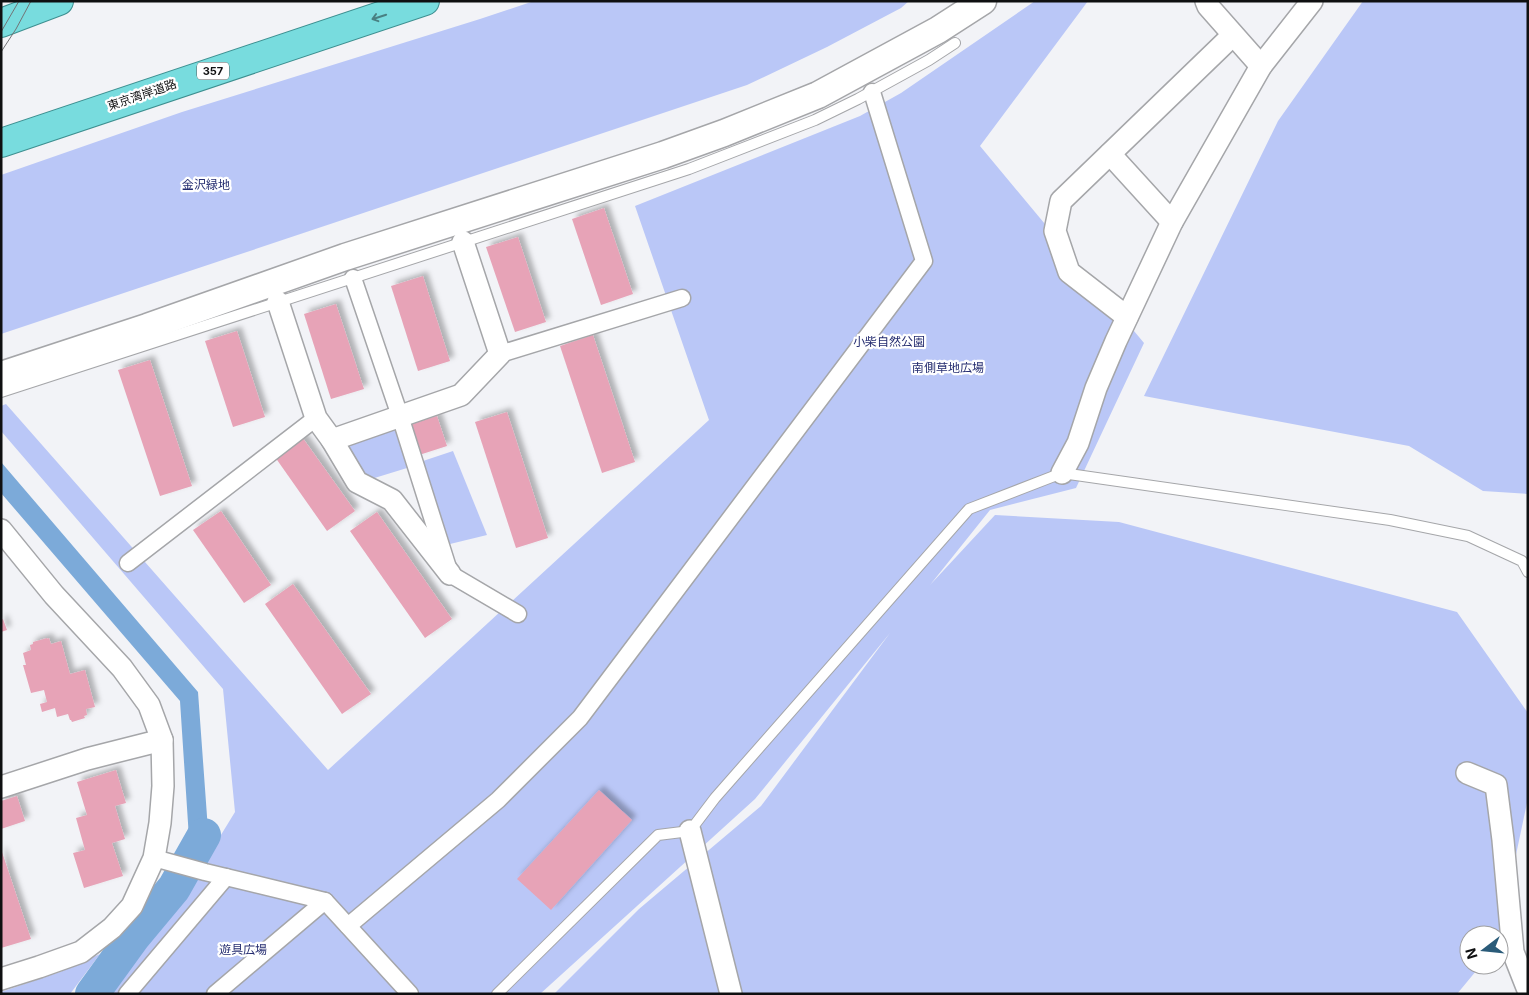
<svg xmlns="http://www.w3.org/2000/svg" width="1529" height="995" font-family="Inter,'Noto Sans JP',sans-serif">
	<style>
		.green { fill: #bac7f7 }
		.water { fill: #7caad9 }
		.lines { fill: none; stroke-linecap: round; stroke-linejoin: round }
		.river { stroke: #7caad9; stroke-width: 34 }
		.building { fill: #e7a3b7; filter: url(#shadow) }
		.service-casing { stroke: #a5a6a9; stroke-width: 12 }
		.pedestrian-casing { stroke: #a5a6a9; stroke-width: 19 }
		.minor-casing { stroke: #a5a6a9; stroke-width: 24 }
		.tertiary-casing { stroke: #a5a6a9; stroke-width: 29 }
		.trunk-casing { stroke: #3d8f90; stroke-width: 30 }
		.service { stroke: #fff; stroke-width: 10 }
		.pedestrian { stroke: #fff; stroke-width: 16 }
		.minor { stroke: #fff; stroke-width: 21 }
		.tertiary { stroke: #fff; stroke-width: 26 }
		.trunk { stroke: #78dcde; stroke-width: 28 }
		.tram { stroke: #727375; stroke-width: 1 }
		.oneway { stroke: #498082 }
		.labels { text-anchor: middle; stroke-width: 4.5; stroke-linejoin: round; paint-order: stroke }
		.shield { fill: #fff; stroke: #575858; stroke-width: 1 }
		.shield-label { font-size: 11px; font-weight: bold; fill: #0f1011 }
		.street-label { font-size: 12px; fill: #0f1011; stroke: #fff }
		.park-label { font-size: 12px; fill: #252d70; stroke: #fff }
	</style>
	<defs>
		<filter id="shadow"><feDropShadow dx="4.5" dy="-4.5" stdDeviation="2.5" flood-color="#0004"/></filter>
	</defs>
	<rect width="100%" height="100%" fill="#f2f3f7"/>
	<!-- green -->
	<g class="green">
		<polygon points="534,1 909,1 901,8 827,47 747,85 1,334 1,175 182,112 480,19"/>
		<polygon points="1035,1 1088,1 980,146 1144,343 1076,488 990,510 930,585 995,515 1119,522 1457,612 1528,713 1528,798 1499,935 1469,935 1469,965 1481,965 1457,994 554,994 639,909 761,806 890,633 755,799 540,994 107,994 205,861 235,812 223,689 1,431 1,406 6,404 328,770 709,420 635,206 860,116 901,93"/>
		<polygon points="1363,1 1528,1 1528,494 1483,491 1409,446 1144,396 1278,121"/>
		<polygon points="395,429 407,468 368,480 344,446"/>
		<polygon points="453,451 487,535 450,544 423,461"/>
		<polygon points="100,954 70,994 1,994 1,992 60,972"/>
	</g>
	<!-- water -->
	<polygon class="water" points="1,462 198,692 208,830 177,881 94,994 78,994 166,875 189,838 180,701 1,493"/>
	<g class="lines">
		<!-- river -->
		<polyline class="river" points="92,994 134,936 174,888 204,835"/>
	</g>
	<!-- building -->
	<g class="building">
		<polygon points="604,208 633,294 601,305 572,219"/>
		<polygon points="518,237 546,322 515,332 486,247"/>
		<polygon points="423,276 450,361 418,371 391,286"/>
		<polygon points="336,304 364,389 331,399 304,314"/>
		<polygon points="237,331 265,417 233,427 205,341"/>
		<polygon points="593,335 635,462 602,473 560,346"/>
		<polygon points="150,360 192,486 160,496 118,370"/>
		<polygon points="507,412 548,538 516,548 475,422"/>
		<polygon points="437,416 447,446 416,456 406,426"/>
		<polygon points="302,437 355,511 327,531 275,457"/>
		<polygon points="221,511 271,585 244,603 193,530"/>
		<polygon points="377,512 452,619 425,638 350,531"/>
		<polygon points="293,584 371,694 342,714 265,604"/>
		<polygon points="3,619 7,630 1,632 1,620"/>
		<polygon points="47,638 47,639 49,638 51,644 61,641 70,674 85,670 95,707 86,709 87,715 84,716 85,718 72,722 71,720 70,720 68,714 57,717 55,708 42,712 40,704 47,702 44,690 31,693 23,665 26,665 23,653 31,650 30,645 33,644 33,642"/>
		<polygon points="116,770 126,803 115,806 125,839 112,843 123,876 84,888 73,853 85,850 76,818 87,815 77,782"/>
		<polygon points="599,790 632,820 551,910 517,879"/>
		<polygon points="17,796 25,821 1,829 1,801"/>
		<polygon points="1,849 31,939 1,948"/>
	</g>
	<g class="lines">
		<!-- service casing -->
		<g class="service-casing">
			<g id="service">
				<polyline points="1,392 689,169 815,120 858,99 929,60 955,43"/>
				<polyline points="497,994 658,835 690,831 715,798 969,509 1062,473 1390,520 1468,536 1522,561 1528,572"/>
			</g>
		</g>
		<!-- pedestrian casing -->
		<g class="pedestrian-casing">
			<g id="pedestrian">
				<polyline points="353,278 400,416 450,574 518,614"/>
				<polyline points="500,354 682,298"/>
				<polyline points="128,563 316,418"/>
				<polyline points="154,858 205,872 325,901 410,994"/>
				<polyline points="348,926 498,800 580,718 924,261 872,92"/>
				<polyline points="127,994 226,877"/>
				<polyline points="215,994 325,901"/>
			</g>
		</g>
		<!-- minor casing -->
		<g class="minor-casing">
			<g id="minor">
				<polyline points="1206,1 1208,6 1261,66"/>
				<polyline points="1110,154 1172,222"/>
				<polyline points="278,302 316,418 332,440 357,482 392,500 450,574"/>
				<polyline points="1127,317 1069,272 1055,231 1061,201 1233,35"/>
				<polyline points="332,440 461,395 500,354 463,242"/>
				<polyline points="1062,473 1078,443 1096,388 1116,341 1172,222 1261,66 1312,1"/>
				<polyline points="1,530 54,595 122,668 149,705 162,740 163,786 160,823 154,858 132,906 112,928 81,952 39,967 1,979"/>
				<polyline points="1467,773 1496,785 1503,840 1513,952 1528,990"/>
				<polyline points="1,787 87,759 162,740"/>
				<polyline points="690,831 731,994"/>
			</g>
		</g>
		<!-- tertiary casing -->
		<g class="tertiary-casing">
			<polyline id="tertiary" points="1,375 147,327 345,257 663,155 724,133 818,95 938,30 983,1"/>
		</g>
		<!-- trunk casing -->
		<g class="trunk-casing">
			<g id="trunk">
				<polyline points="1,23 59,1"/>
				<polyline points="1,143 425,1"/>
			</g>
		</g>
		<!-- service -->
		<use href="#service" class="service"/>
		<!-- pedestrian -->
		<use href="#pedestrian" class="pedestrian"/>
		<!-- minor -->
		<use href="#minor" class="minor"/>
		<!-- tertiary -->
		<use href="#tertiary" class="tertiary"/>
		<!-- trunk -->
		<use href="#trunk" class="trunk"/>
		<!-- tram -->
		<g class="tram">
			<polyline points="1,32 19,1"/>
			<polyline points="1,52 16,29 31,1"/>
		</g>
	</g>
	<!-- one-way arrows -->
	<defs><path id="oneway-shaft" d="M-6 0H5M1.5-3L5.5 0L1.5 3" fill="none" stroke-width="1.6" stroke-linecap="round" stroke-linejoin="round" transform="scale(1.25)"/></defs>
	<use class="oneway" href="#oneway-shaft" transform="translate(379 17) rotate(162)"/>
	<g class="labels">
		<!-- shield labels -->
		<rect class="shield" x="197" y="62.5" width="32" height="17" rx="4"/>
		<g class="shield-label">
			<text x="213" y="75">357</text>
		</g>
		<!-- street labels -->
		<g class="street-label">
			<text transform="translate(142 95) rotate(-19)" y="4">東京湾岸道路</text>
		</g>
		<!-- park labels -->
		<g class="park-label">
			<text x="206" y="189">金沢緑地</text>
			<text x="889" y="346">小柴自然公園</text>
			<text x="948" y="372">南側草地広場</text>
			<text x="243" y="954">遊具広場</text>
		</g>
	</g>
	<!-- border -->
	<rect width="1529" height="995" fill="none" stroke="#0f1011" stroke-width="5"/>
	<!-- north arrow -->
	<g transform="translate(1484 950) rotate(254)"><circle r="24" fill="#ffffff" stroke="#9f9fa0"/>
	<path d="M0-4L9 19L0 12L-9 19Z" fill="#2a5b79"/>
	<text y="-8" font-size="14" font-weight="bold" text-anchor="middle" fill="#0f1011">N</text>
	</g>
</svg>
